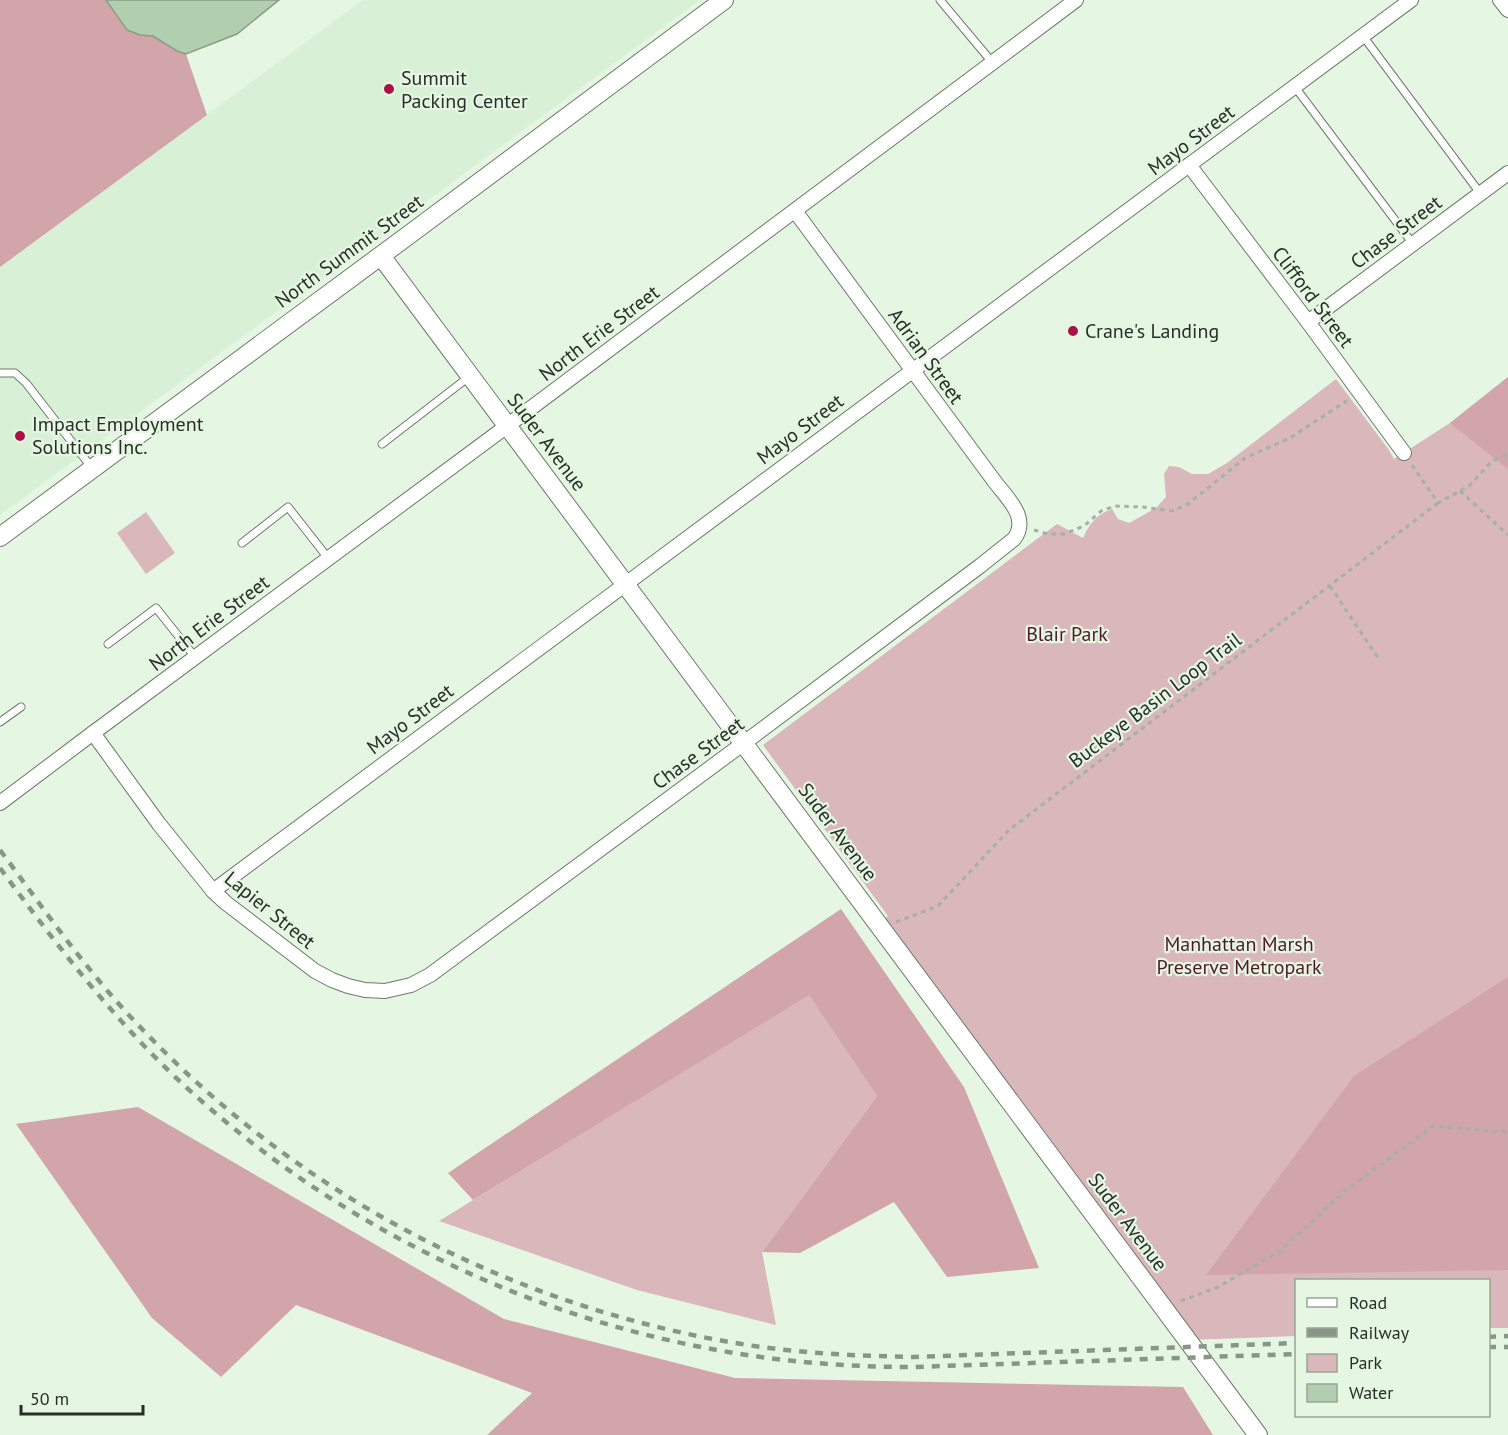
<svg xmlns="http://www.w3.org/2000/svg" width="1508" height="1435" font-family="'PT Sans',sans-serif">
	<style>
		.built { fill: #d8f0d5 }
		.green { fill: #d9b7bb }
		.forest { fill: #d2a5aa }
		.water { fill: #b1ceae; stroke: #889e85; stroke-width: 1.5 }
		.lines { fill: none; stroke-linecap: round; stroke-linejoin: round }
		.lane-casing { stroke: #6b7b69; stroke-width: 9 }
		.street-casing { stroke: #6b7b69; stroke-width: 16 }
		.secondary-casing { stroke: #6b7b69; stroke-width: 20 }
		.path { stroke: #a3b2a2; stroke-width: 3; stroke-dasharray: 4.5 4.5; stroke-linecap: butt }
		.lane { stroke: #fff; stroke-width: 7 }
		.street { stroke: #fff; stroke-width: 14 }
		.secondary { stroke: #fff; stroke-width: 18 }
		.rail { stroke: #889587; stroke-width: 4.5; stroke-dasharray: 8 8; stroke-linecap: butt }
		.poi-dot { fill: #a81344; stroke: #e5f7e3; stroke-width: 2 }
		.labels { text-anchor: middle; stroke-width: 4.5; stroke-linejoin: round; paint-order: stroke }
		.poi-label { font-size: 20px; fill: #272e26; stroke: #e5f7e3; text-anchor: start }
		.street-label { font-size: 20px; fill: #272e26; stroke: #e5f7e3 }
		.park-label { font-size: 20px; fill: #501824; stroke: #e5f7e3 }
	</style>
	<rect width="100%" height="100%" fill="#e5f7e3"/>
	<!-- built -->
	<polygon class="built" points="363,0 700,0 0,515 0,267"/>
	<!-- green -->
	<g class="green">
		<path d="M1508,377V1328H1489L1488,1280H1296V1336L1187,1340L878,924L888,916L763,745L1057,524L1083,538C1090,523 1096,515 1112,509L1118,519L1129,523L1156,508L1166,497L1164,474L1169,466L1179,467L1192,474H1208L1227,463L1336,379L1389,450L1394,459L1450,423Z"/>
		<polygon points="146,512 175,553 146,574 117,533"/>
		<polygon points="809,994 877,1096 762,1252 776,1325 637,1290 439,1221"/>
	</g>
	<!-- forest -->
	<g class="forest">
		<polygon points="0,0 106,0 127,30 140,35 153,36 177,51 186,54 207,115 0,267"/>
		<polygon points="1508,377 1508,469 1450,423"/>
		<polygon points="841,909 964,1087 1039,1268 947,1277 894,1202 800,1253 762,1252 877,1096 809,995 473,1200 448,1173"/>
		<polygon points="1508,977 1508,1270 1206,1275 1354,1076"/>
		<polygon points="138,1107 504,1319 735,1378 1183,1387 1213,1435 487,1435 532,1393 296,1305 221,1377 152,1318 16,1124"/>
	</g>
	<!-- water -->
	<polygon class="water" points="106,0 279,0 237,34 186,54 177,51 153,36 140,35 127,30"/>
	<g class="lines">
		<!-- lane casing -->
		<g class="lane-casing">
			<g id="lane">
				<polyline points="940,0 992,62"/>
				<polyline points="1363,36 1480,193"/>
				<polyline points="1295,87 1413,244"/>
				<polyline points="0,373 15,373 26,383 92,468"/>
				<polyline points="382,444 470,376"/>
				<polyline points="242,543 288,507 328,558"/>
				<polyline points="108,644 156,608 195,657"/>
				<polyline points="0,722 21,707"/>
			</g>
		</g>
		<!-- street casing -->
		<g class="street-casing">
			<g id="street">
				<polyline points="1500,0 1508,10"/>
				<polyline points="1189,165 1308,322 1404,453"/>
				<polyline points="1308,322 1508,173"/>
				<path d="M93,733L159,824L213,891L226,903L315,971L332,980L348,986L365,990L385,991L411,985L430,975L744,743L980,566L1014,539C1030,518 1007,498 995,482L795,211"/>
				<polyline points="0,803 93,733 507,426 1076,0"/>
				<polyline points="213,891 1411,0"/>
			</g>
		</g>
		<!-- secondary casing -->
		<g class="secondary-casing">
			<g id="secondary">
				<polyline points="381,256 1258,1435"/>
				<polyline points="0,537 406,237 724,0"/>
			</g>
		</g>
		<!-- path -->
		<g class="path">
			<polyline points="1412,465 1438,503 1469,486 1492,461 1508,454"/>
			<polyline points="1460,491 1508,535"/>
			<polyline points="1034,530 1048,534 1064,534 1084,526 1101,511 1115,506 1143,507 1172,511 1188,504 1245,458 1290,438 1348,400"/>
			<polyline points="1330,586 1380,661"/>
			<polyline points="896,922 938,906 1009,830 1438,503"/>
			<polyline points="1181,1301 1218,1287 1280,1251 1345,1191 1433,1126 1508,1132"/>
		</g>
		<!-- lane -->
		<use href="#lane" class="lane"/>
		<!-- street -->
		<use href="#street" class="street"/>
		<!-- secondary -->
		<use href="#secondary" class="secondary"/>
		<!-- rail -->
		<g class="rail">
			<path d="M0,850C32,893 62,936 96,977C121,1008 149,1037 178,1065C337,1217 543,1316 761,1347C812,1354 863,1356 914,1357L1296,1343"/>
			<path d="M0,868C53,940 107,1011 171,1073C332,1227 541,1327 761,1357C812,1364 863,1367 914,1367L1296,1354"/>
			<polyline points="1488,1337 1508,1336"/>
			<polyline points="1488,1347 1508,1347"/>
		</g>
	</g>
	<!-- markers -->
	<g class="poi-dot">
		<circle cx="389" cy="89" r="6"/>
		<circle cx="1073" cy="331" r="6"/>
		<circle cx="20" cy="436" r="6"/>
	</g>
	<g class="labels">
		<!-- poi labels -->
		<g class="poi-label">
			<text x="401" y="85">Summit<tspan x="401" dy="23">Packing Center</tspan></text>
			<text x="1085" y="338">Crane's Landing</text>
			<text x="32" y="431">Impact Employment<tspan x="32" dy="23">Solutions Inc.</tspan></text>
		</g>
		<!-- street labels -->
		<g class="street-label">
			<text transform="translate(1191 140) rotate(-37)" y="7">Mayo Street</text>
			<text transform="translate(1396 232) rotate(-37)" y="7">Chase Street</text>
			<text transform="translate(349 251) rotate(-36)" y="7">North Summit Street</text>
			<text transform="translate(1313 297) rotate(53)" y="7">Clifford Street</text>
			<text transform="translate(599 333) rotate(-37)" y="7">North Erie Street</text>
			<text transform="translate(926 356) rotate(54)" y="7">Adrian Street</text>
			<text transform="translate(800 429) rotate(-37)" y="7">Mayo Street</text>
			<text transform="translate(547 442) rotate(53)" y="7">Suder Avenue</text>
			<text transform="translate(209 623) rotate(-37)" y="7">North Erie Street</text>
			<text transform="translate(1155 700) rotate(-37)" y="7">Buckeye Basin Loop Trail</text>
			<text transform="translate(410 719) rotate(-37)" y="7">Mayo Street</text>
			<text transform="translate(698 753) rotate(-36)" y="7">Chase Street</text>
			<text transform="translate(838 832) rotate(53)" y="7">Suder Avenue</text>
			<text transform="translate(270 910) rotate(39)" y="7">Lapier Street</text>
			<text transform="translate(1128 1222) rotate(53)" y="7">Suder Avenue</text>
		</g>
		<!-- park labels -->
		<g class="park-label">
			<text x="1067" y="641">Blair Park</text>
			<text x="1239" y="951">Manhattan Marsh<tspan x="1239" dy="23">Preserve Metropark</tspan></text>
		</g>
	</g>
	<!-- legend -->
	<rect x="1295" y="1279" width="195" height="138" fill="#e5f7e3" stroke="#99a797" stroke-width="1.5"/>
	<rect x="1307" y="1298" width="30" height="9" fill="#ffffff" stroke="#99a797" stroke-width="1.5"/>
	<text x="1349" y="1309" font-size="18" fill="#272e26">Road</text>
	<rect x="1307" y="1328" width="30" height="9" fill="#889587" stroke="#99a797" stroke-width="1.5"/>
	<text x="1349" y="1339" font-size="18" fill="#272e26">Railway</text>
	<rect x="1307" y="1354" width="30" height="18" fill="#d9b7bb" stroke="#99a797" stroke-width="1.5"/>
	<text x="1349" y="1369" font-size="18" fill="#272e26">Park</text>
	<rect x="1307" y="1384" width="30" height="18" fill="#b1ceae" stroke="#99a797" stroke-width="1.5"/>
	<text x="1349" y="1399" font-size="18" fill="#272e26">Water</text>
	<!-- scale -->
	<path d="M21 1405v9h122v-9" fill="none" stroke="#272e26" stroke-width="3"/>
	<text x="30" y="1405" font-size="18" fill="#272e26" stroke="#e5f7e3" stroke-width="4.5" paint-order="stroke">50 m</text>
</svg>
